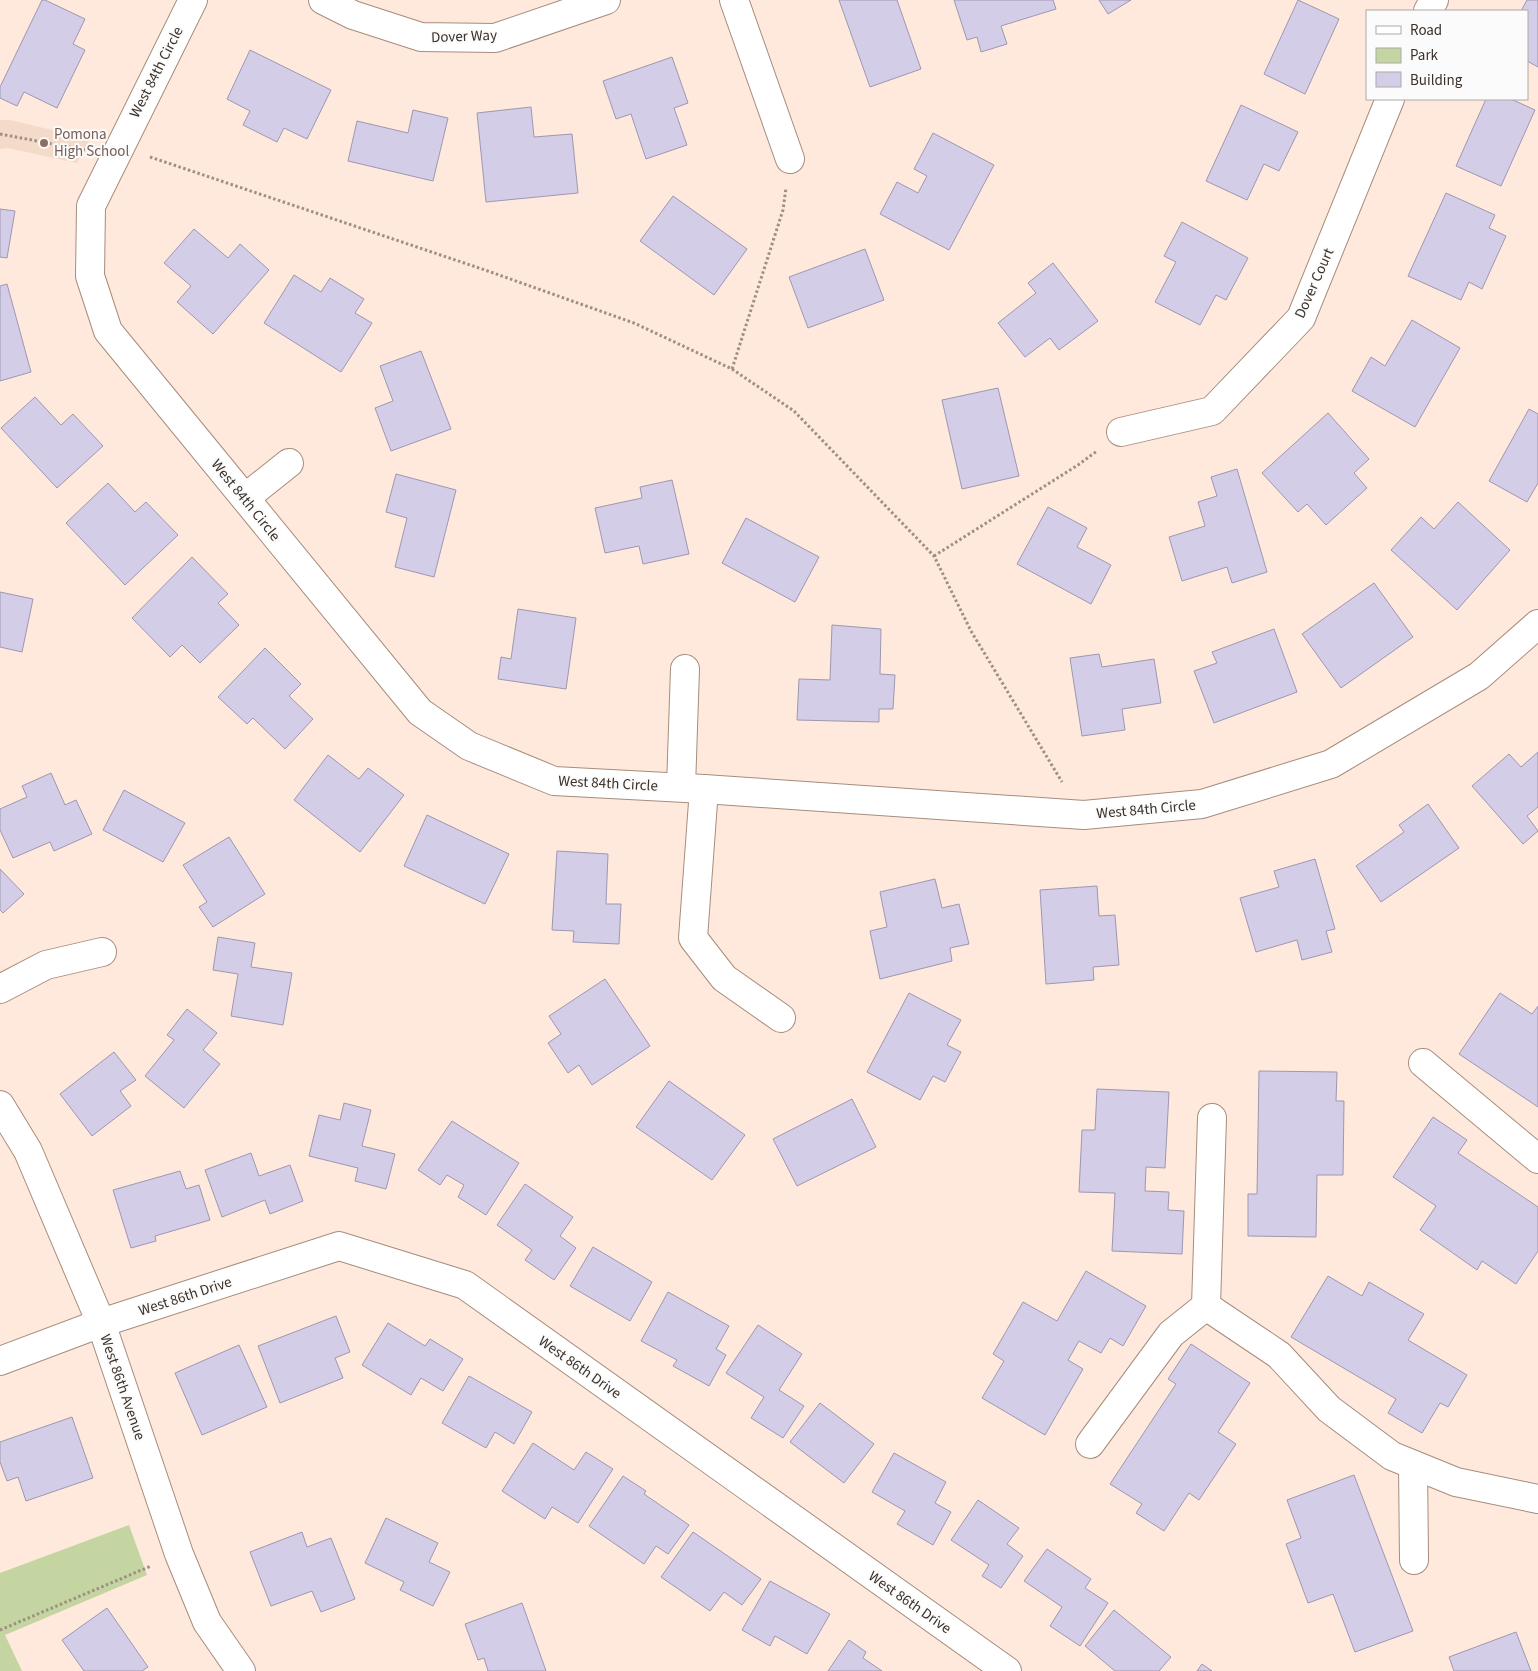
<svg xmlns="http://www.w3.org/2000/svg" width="1538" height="1671" font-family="'Source Sans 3',sans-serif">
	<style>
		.built { fill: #f4dac8 }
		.green { fill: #c4d5a1 }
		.building { fill: #d4cde8; stroke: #9d97b1 }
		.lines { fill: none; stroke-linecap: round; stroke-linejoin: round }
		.minor-casing { stroke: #a68d7d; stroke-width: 30 }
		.path { stroke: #9e8e83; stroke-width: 3; stroke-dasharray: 2.5 2.5; stroke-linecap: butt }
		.minor { stroke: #fff; stroke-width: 28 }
		.education-dot { fill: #8d6e63; stroke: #fbfbfb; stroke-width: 2 }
		.labels { text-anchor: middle; stroke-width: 4; stroke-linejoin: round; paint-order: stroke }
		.street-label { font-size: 15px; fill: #3b312a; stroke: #fbfbfb }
		.education-label { font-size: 15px; fill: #785e54; stroke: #fbfbfb; text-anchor: start }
	</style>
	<rect width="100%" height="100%" fill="#ffe9dc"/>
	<!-- built -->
	<polygon class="built" points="0,120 10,120 90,139 77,163 8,148 0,149"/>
	<!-- green -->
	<polygon class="green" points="129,1525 147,1575 5,1635 22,1671 0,1671 0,1573"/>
	<!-- building -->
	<g class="building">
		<polygon points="42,0 45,0 85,19 73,44 85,50 57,108 24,92 17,106 0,98 0,87"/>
		<polygon points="839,0 897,0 921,69 870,87"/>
		<polygon points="954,0 1053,0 1056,9 1001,26 1007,44 981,52 977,37 967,40"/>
		<polygon points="1099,0 1131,0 1108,14"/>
		<polygon points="1298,0 1339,19 1305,94 1264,74"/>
		<polygon points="1527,0 1538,0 1538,67 1527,61 1527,11 1521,11"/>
		<polygon points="250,50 331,90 307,139 284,128 277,142 243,125 250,111 227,99"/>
		<polygon points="672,57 688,103 674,108 687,145 646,159 631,114 616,119 603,81"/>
		<polygon points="1486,99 1511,99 1535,110 1501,186 1456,166"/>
		<polygon points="1241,105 1298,132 1279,171 1264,164 1247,200 1206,181"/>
		<polygon points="531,107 534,137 572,134 578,193 486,202 477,113"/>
		<polygon points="413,110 448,118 433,181 348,161 357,121 408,133"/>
		<polygon points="933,133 994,165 949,250 880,214 897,182 918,193 927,176 914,169"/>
		<polygon points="1446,193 1495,215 1489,228 1506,236 1482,289 1469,282 1461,300 1408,276"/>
		<polygon points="673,196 747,249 714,295 640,241"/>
		<polygon points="0,209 15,211 7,258 0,257"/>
		<polygon points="1182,222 1248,258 1226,300 1216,295 1200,325 1155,302 1176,262 1164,256"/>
		<polygon points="194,229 228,258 240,244 269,270 213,334 177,302 191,286 164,263"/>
		<polygon points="865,249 884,300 808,328 789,277"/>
		<polygon points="1053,263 1098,321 1059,350 1050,338 1025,357 998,323 1036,293 1028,283"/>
		<polygon points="294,275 321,292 330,278 364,299 355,313 372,323 341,372 264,323"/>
		<polygon points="7,284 31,372 0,381 0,286"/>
		<polygon points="1412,320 1460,348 1415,427 1352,391 1371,357 1385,366"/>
		<polygon points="421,351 451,429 391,451 375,408 393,401 380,366"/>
		<polygon points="998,388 1019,476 962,489 942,400"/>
		<polygon points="35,397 61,425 73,414 103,446 57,488 1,428"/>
		<polygon points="1529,409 1538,414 1538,483 1527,502 1489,481"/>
		<polygon points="1328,413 1369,459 1354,473 1367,488 1326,525 1307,504 1298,512 1262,473"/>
		<polygon points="1237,469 1267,572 1232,583 1227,567 1182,581 1169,537 1205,526 1198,502 1217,496 1211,477"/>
		<polygon points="396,474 456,490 434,577 395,567 407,518 386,512"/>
		<polygon points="672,480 689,554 643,564 639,546 605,553 595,508 642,498 640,487"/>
		<polygon points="108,483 135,512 146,502 178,535 125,585 66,523"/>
		<polygon points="1458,502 1510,550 1457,610 1391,550 1421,517 1434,529"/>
		<polygon points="1048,507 1087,528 1077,547 1111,565 1091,604 1017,564"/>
		<polygon points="746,518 819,557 795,602 722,563"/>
		<polygon points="192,557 228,594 218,603 239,625 200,663 182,645 170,657 132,618"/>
		<polygon points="1374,583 1413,637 1341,688 1302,634"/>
		<polygon points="0,592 33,599 22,652 0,647"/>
		<polygon points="518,609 576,618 566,689 498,679 501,657 511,659"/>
		<polygon points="832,625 881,629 880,674 895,675 893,709 879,709 879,722 797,720 799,679 830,680"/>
		<polygon points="1274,629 1297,692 1214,723 1194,671 1217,663 1212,652"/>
		<polygon points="265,648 301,684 289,696 313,719 285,749 253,718 247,724 218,697"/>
		<polygon points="1099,654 1102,667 1154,659 1161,703 1122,709 1125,730 1082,736 1070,658"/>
		<polygon points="1538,752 1538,807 1527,816 1538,831 1523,844 1472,786 1509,754 1521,767"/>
		<polygon points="328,755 359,779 368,768 404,795 360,852 294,800"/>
		<polygon points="51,773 65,805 76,800 92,834 54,851 50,842 13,858 0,830 0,809 27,797 22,786"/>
		<polygon points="124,790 185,823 163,862 103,830"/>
		<polygon points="1428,804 1459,848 1381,902 1356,866 1404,832 1399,825"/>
		<polygon points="427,815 509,854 485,904 404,866"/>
		<polygon points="229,837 265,894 213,927 199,907 207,902 183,865"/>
		<polygon points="557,851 608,854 606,904 621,904 619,944 573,942 574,931 552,930"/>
		<polygon points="1315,859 1335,929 1326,931 1332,952 1302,960 1297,940 1256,952 1240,898 1279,887 1274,871"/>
		<polygon points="0,869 24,894 3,913 0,910"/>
		<polygon points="935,879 942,908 959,904 969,944 950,948 952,961 880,979 870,931 887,927 880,892"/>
		<polygon points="1097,886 1099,916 1115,915 1119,965 1093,967 1094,980 1046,984 1040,890"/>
		<polygon points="218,937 255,943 251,967 292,973 283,1025 231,1016 238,974 213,970"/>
		<polygon points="605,979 650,1046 592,1085 579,1065 568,1073 548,1043 561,1034 549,1016"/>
		<polygon points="909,993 961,1020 947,1045 961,1052 945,1082 933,1076 920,1100 867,1072"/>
		<polygon points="1500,993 1532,1014 1538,1006 1538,1107 1459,1054"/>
		<polygon points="187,1009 217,1033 203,1050 220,1064 184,1108 145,1076 174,1040 167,1035"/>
		<polygon points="114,1052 136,1080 120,1091 131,1106 92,1136 60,1094"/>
		<polygon points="1259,1071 1337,1072 1336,1101 1344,1101 1343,1175 1317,1175 1316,1237 1248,1236 1248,1194 1257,1194"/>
		<polygon points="669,1081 745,1135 712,1180 636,1127"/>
		<polygon points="1097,1089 1169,1092 1165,1168 1146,1167 1145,1191 1169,1192 1168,1210 1184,1211 1182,1254 1112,1251 1115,1193 1079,1192 1082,1130 1095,1130"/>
		<polygon points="852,1099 876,1147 797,1186 773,1139"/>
		<polygon points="344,1103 371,1110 362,1146 395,1154 386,1189 355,1181 358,1168 309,1156 319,1115 340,1120"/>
		<polygon points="1433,1117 1467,1140 1458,1153 1538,1207 1538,1251 1516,1284 1482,1261 1477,1270 1420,1230 1436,1206 1393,1177"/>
		<polygon points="452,1121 519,1163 486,1215 458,1197 464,1185 447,1175 440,1185 418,1170"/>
		<polygon points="251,1153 259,1176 290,1165 303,1201 270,1214 265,1200 222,1217 205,1170"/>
		<polygon points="180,1171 186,1189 199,1185 210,1220 155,1236 156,1241 131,1248 113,1190"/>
		<polygon points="525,1184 573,1217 560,1236 576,1248 554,1280 525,1260 532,1250 497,1225"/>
		<polygon points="593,1247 652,1282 630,1321 570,1286"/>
		<polygon points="1086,1271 1146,1306 1123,1346 1110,1338 1101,1353 1079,1341 1068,1360 1083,1369 1045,1435 982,1398 1004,1361 993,1354 1023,1302 1057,1321"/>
		<polygon points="1328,1276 1362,1296 1369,1282 1424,1314 1408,1340 1467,1375 1448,1407 1440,1403 1422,1433 1388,1413 1396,1399 1291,1337"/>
		<polygon points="668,1292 729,1326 716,1349 726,1355 709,1386 673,1366 677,1360 641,1341"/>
		<polygon points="336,1316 350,1352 335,1358 343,1378 280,1403 258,1346"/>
		<polygon points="388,1323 425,1346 430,1339 463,1359 443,1391 421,1378 411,1395 362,1365"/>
		<polygon points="758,1325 802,1354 779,1390 804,1406 783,1438 751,1418 764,1397 726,1373"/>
		<polygon points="1191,1344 1250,1383 1218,1432 1236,1444 1199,1500 1189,1493 1164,1531 1136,1513 1142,1504 1110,1484 1176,1384 1168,1379"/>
		<polygon points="239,1345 267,1407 202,1435 175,1373"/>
		<polygon points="469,1376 532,1412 514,1444 495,1432 486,1448 442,1423"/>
		<polygon points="820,1403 874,1444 844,1483 790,1442"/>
		<polygon points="72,1417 93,1478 26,1501 18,1477 7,1481 0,1462 0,1442"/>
		<polygon points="533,1443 574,1470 586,1452 613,1469 578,1523 552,1507 545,1519 502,1491"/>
		<polygon points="894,1453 946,1482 935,1503 951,1512 933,1545 897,1524 905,1511 872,1492"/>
		<polygon points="1354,1475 1413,1631 1355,1652 1333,1594 1308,1603 1286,1544 1301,1538 1287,1500"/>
		<polygon points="623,1476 646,1491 644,1494 689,1525 668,1554 656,1546 644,1564 589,1526"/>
		<polygon points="978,1500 1019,1528 1007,1544 1023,1556 1001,1588 982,1576 989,1565 951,1540"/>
		<polygon points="386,1518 438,1543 429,1562 450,1572 433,1606 400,1590 404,1582 365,1563"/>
		<polygon points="302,1532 307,1547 331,1538 355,1599 321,1612 312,1591 271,1606 250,1552"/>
		<polygon points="693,1532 761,1579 742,1605 724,1592 710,1611 661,1577"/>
		<polygon points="1047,1549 1091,1579 1085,1588 1108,1603 1080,1646 1050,1626 1062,1607 1024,1581"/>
		<polygon points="770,1581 830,1614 807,1654 775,1636 770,1646 742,1630"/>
		<polygon points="522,1603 546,1671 488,1671 484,1658 478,1660 465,1624"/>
		<polygon points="107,1608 148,1667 142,1671 84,1671 62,1640"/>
		<polygon points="1114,1610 1171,1657 1159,1671 1115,1671 1085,1646"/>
		<polygon points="1516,1632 1531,1671 1454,1671 1449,1657"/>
		<polygon points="849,1640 866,1652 863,1658 882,1671 828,1671"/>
		<polygon points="1202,1664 1212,1671 1197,1671"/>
	</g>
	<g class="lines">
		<!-- minor casing -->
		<g class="minor-casing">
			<g id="minor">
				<polyline points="193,0 91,206 90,276 108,331 420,712 469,746 554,781 704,789 693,938 724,978 781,1018"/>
				<polyline points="323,0 353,15 421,37 495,38 606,0"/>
				<polyline points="734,0 790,159"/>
				<polyline points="1428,11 1434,0"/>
				<polyline points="1121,432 1212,411 1301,318 1390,99"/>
				<polyline points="245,498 289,463"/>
				<polyline points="681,787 685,669"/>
				<polyline points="704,789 1084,815 1202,804 1331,764 1479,676 1538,624"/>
				<polyline points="0,989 46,965 102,952"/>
				<polyline points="1423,1063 1538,1159"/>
				<polyline points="0,1105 28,1151 101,1323 179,1554 207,1622 241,1671"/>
				<polyline points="1206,1306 1279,1355 1329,1409 1392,1456 1456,1482 1538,1499"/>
				<polyline points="0,1361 101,1323 339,1246 465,1285 1007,1671"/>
				<polyline points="1090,1444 1171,1334 1206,1306 1212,1118"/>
				<polyline points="1413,1465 1414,1560"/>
			</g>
		</g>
		<!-- path -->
		<g class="path">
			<polyline points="0,134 85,150"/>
			<polyline points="150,157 485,270 634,323 732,369 794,411 934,556 971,631 1062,782"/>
			<polyline points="732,369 783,210 786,188"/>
			<polyline points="934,556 1078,465 1097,451"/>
			<polyline points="0,1630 151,1566"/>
		</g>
		<!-- minor -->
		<use href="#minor" class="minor"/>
	</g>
	<!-- markers -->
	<circle class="education-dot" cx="44" cy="143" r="5"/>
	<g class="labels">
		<!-- street labels -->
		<g class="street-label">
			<text transform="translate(464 36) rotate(-2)" y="5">Dover Way</text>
			<text transform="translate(156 72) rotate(-63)" y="5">West 84th Circle</text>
			<text transform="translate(1314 283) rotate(-66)" y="5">Dover Court</text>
			<text transform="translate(246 500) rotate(51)" y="5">West 84th Circle</text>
			<text transform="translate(608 783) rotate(3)" y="5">West 84th Circle</text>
			<text transform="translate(1146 809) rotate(-5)" y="5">West 84th Circle</text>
			<text transform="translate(185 1296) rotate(-18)" y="5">West 86th Drive</text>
			<text transform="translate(580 1367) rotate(35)" y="5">West 86th Drive</text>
			<text transform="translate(123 1387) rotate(71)" y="5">West 86th Avenue</text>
			<text transform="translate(910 1602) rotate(35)" y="5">West 86th Drive</text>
		</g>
		<!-- education labels -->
		<g class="education-label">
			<text x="54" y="139">Pomona<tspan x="54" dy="17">High School</tspan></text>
		</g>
	</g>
	<!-- legend -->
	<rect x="1366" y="10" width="162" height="90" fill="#fbfbfb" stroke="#aeaaa7"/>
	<rect x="1376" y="26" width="25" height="8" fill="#ffffff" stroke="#aeaaa7"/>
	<text x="1410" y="35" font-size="15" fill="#3b312a">Road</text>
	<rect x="1376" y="48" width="25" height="15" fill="#c4d5a1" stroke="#aeaaa7"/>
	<text x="1410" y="60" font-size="15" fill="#3b312a">Park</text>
	<rect x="1376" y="72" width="25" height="15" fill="#d4cde8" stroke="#aeaaa7"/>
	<text x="1410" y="85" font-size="15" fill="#3b312a">Building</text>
</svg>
